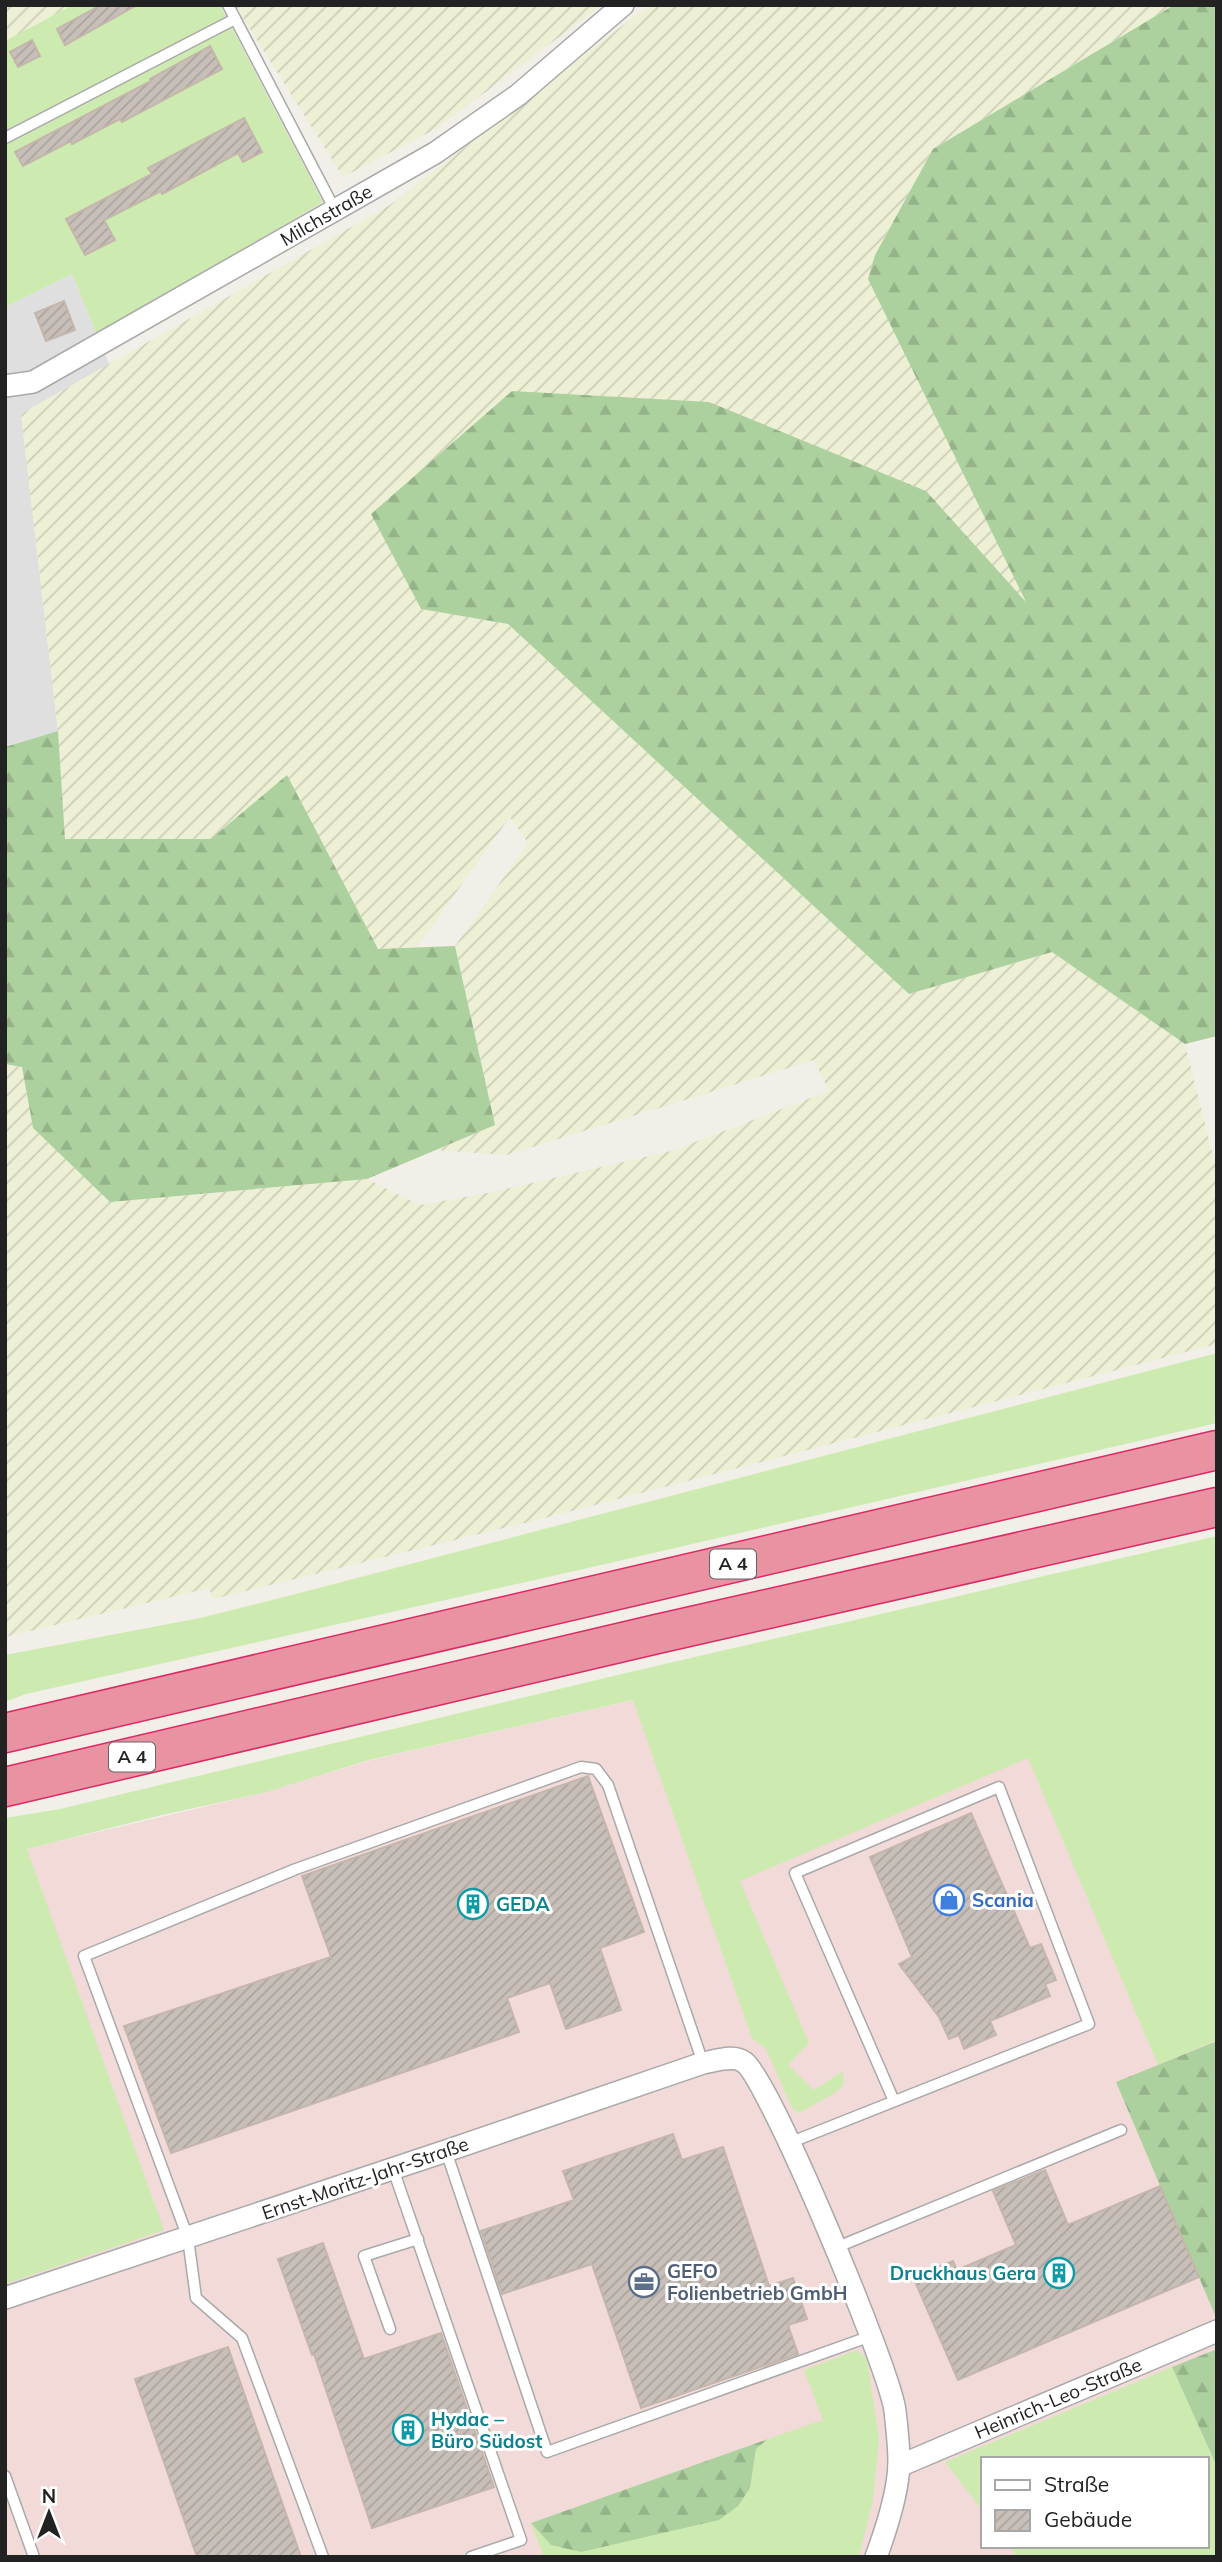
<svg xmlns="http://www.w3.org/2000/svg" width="1222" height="2562" font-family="Mulish,sans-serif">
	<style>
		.residential { fill: #e0dfdf }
		.commercial { fill: #f2dad9 }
		.farmland { fill: url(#farmland-furrows) }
		.grass { fill: #cdebb0 }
		.forest { fill: url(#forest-firs) }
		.building { fill: url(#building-hatch); stroke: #c4b6ab; stroke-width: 2 }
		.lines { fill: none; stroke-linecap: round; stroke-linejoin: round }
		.service-casing { stroke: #a9a9a9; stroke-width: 13 }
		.minor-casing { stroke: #a9a9a9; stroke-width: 24 }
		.motorway-casing { stroke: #dc2a67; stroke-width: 41 }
		.service { stroke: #fff; stroke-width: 10 }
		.minor { stroke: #fff; stroke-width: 21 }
		.motorway { stroke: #e892a2; stroke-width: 38 }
		.labels { text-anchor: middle; stroke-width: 6; stroke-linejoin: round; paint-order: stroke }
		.shield { fill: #fff; stroke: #646464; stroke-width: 2 }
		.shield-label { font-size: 18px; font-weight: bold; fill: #222 }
		.street-label { font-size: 19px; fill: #222; stroke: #fff }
		.shop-label { font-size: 19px; font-weight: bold; fill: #366cbe; stroke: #fff; text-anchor: start }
		.culture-label { font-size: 19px; font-weight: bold; fill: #0d838f; stroke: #fff; text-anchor: start }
		.service-label { font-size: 19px; font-weight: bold; fill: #4e5e75; stroke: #fff; text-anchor: start }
	</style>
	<defs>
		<pattern id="farmland-furrows" width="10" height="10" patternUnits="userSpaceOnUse" patternTransform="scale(1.75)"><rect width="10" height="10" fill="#eef0d5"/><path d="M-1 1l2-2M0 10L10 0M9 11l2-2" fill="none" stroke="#ccceb7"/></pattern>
		<pattern id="forest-firs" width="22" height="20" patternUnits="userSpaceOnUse" patternTransform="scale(1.75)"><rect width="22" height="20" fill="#add19e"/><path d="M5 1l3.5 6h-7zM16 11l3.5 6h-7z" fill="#95b388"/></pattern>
		<pattern id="building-hatch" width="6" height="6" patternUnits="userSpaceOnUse" patternTransform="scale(1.75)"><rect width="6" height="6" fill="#c7bfb8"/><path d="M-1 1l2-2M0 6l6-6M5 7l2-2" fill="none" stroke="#aba49e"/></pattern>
	</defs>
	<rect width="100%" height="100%" fill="#f2efe9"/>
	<!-- residential -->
	<polygon class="residential" points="72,274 109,364 21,414 58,731 5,747 5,307"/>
	<!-- commercial -->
	<polygon class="commercial" points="1217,1561 1217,2349 946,2462 982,2510 982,2546 1009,2546 1017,2557 5,2557 5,1854 266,1792 371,1760 634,1700"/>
	<!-- farmland -->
	<g class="farmland">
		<polygon points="5,5 81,5 5,44"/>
		<polygon points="235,5 602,5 439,127 343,177"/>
		<polygon points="649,5 1174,5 933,149 875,255 869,279 1028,605 926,491 421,609 508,624 909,994 1052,952 1185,1044 1217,1172 1217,1344 533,1521 213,1599 209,1588 5,1637 5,1064 22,1067 33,1128 110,1202 367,1179 420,1205 493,1192 671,1151 829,1091 814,1060 506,1155 436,1150 495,1125 455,946 528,843 510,817 417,947 378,949 287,776 211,839 65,839 58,731 21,414 390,205"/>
	</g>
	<!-- grass -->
	<g class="grass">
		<polygon points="73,5 220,5 323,202 97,335 72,274 5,307 5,41"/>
		<polygon points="1217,1353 1217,1423 588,1568 26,1694 5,1702 5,1655 200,1618 284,1597"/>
		<polygon points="1217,1536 1217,2040 1158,2065 1028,1758 740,1881 809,2043 788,2065 814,2090 843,2071 844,2085 835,2093 799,2113 792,2108 766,2049 752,2038 633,1700 369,1760 267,1792 162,1815 27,1849 164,2230 5,2284 5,1818 60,1809 626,1673"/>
		<polygon points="857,2350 867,2359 879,2439 873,2500 859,2557 544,2557 531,2523 551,2545 750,2488 756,2449 768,2439 823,2420 804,2370"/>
		<polygon points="1172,2367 1217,2467 1217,2557 1017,2557 1009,2546 1206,2546 1206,2459 982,2459 982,2510 945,2462"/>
	</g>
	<!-- forest -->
	<g class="forest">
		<polygon points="1174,5 1217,5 1217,1036 1185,1044 1052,952 909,994 508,624 421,609 371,514 512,391 709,402 926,491 1026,602 868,279 875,255 933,149"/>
		<polygon points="58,731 65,839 211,839 287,775 378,949 455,946 495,1125 367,1179 110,1202 33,1128 22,1067 5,1064 5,747"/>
		<polygon points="1217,2041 1217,2314 1215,2315 1116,2082"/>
		<polygon points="1217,2349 1217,2467 1172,2367"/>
		<polygon points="768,2439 756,2449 750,2488 738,2506 719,2520 581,2552 551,2545 531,2523"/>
	</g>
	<!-- building -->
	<g class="building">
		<polygon points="101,5 137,5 65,45 57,29"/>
		<polygon points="32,40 40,56 18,67 10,52"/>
		<polygon points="210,46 222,69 122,122 120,119 72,144 71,141 23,166 15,152 151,81 150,79"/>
		<polygon points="244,118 262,152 243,162 238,153 162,194 161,191 104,220 115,240 85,255 66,219 152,174 148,168"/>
		<polygon points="64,301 75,330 46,341 35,313"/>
		<polygon points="588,1776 644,1932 600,1948 621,2010 566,2029 550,1983 507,1998 519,2032 171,2153 124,2026 331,1957 302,1876"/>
		<polygon points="971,1813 1030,1948 1041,1944 1056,1980 1045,1984 1050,1996 990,2021 996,2035 964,2049 959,2035 949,2039 939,2017 899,1964 912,1957 870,1857"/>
		<polygon points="673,2134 682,2160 723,2147 769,2286 793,2278 807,2319 788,2325 798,2354 641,2408 592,2264 502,2294 481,2231 574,2200 563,2171"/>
		<polygon points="1045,2170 1068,2225 1160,2186 1199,2277 958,2380 913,2277 953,2261 957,2270 1016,2245 993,2191"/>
		<polygon points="323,2243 364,2359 441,2333 494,2487 372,2528 314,2354 312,2355 278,2259"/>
		<polygon points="228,2347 301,2557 197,2557 135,2379"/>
	</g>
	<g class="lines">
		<!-- service casing -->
		<g class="service-casing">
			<g id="service">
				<polyline points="228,5 335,210"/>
				<polyline points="5,138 235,19"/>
				<polyline points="789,2143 1089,2024 999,1787 795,1873 894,2101"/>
				<polyline points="446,2151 547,2452 871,2336"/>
				<polyline points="393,2169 521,2540 471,2557"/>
				<polyline points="835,2248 1121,2130"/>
				<polyline points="390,2329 364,2256 418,2239"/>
				<polyline points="5,2476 34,2557"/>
				<polyline points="323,2557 242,2338 196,2298 188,2238 84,1956 296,1869 581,1767 596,1769 608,1785 703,2063"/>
			</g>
		</g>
		<!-- minor casing -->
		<g class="minor-casing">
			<g id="minor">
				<polyline points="5,386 33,382 435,153 518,95 623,5"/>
				<path d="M5,2298L446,2151L703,2063C716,2061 733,2054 744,2062C769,2079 891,2372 895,2411C897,2428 899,2447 899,2464C898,2493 886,2530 876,2557"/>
				<polyline points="899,2466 1217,2331"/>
			</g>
		</g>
		<!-- motorway casing -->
		<g class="motorway-casing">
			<g id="motorway">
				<polyline points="5,1733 1217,1450"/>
				<polyline points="5,1787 657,1634 1217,1507"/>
			</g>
		</g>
		<!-- service -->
		<use href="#service" class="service"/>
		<!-- minor -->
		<use href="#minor" class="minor"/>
		<!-- motorway -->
		<use href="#motorway" class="motorway"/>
	</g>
	<!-- icons -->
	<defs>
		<g id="shop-ring" transform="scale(1.575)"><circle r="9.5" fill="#fff" stroke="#3f7fe0" stroke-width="1.5"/><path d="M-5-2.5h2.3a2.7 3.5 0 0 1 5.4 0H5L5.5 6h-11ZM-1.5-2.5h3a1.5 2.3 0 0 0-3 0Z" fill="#3f7fe0"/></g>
		<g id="building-ring" transform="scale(1.575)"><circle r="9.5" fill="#fff" stroke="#0f9aa8" stroke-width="1.5"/><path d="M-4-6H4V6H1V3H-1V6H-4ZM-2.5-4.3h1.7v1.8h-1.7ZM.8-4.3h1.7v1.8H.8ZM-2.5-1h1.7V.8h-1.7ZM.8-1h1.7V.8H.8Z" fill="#0f9aa8"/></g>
		<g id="office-ring" transform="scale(1.575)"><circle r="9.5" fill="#fff" stroke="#5c6f8a" stroke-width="1.5"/><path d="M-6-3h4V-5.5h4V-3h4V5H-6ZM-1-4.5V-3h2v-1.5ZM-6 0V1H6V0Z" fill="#5c6f8a"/></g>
	</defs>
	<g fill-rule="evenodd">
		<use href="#shop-ring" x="949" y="1900"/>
		<use href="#building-ring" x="473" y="1904"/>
		<use href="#building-ring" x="1059" y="2273"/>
		<use href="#office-ring" x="644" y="2282"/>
		<use href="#building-ring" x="408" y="2430"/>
	</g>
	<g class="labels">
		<!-- shield labels -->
		<g class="shield">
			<rect x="710" y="1549.5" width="46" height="29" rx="5"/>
			<rect x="109" y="1742.5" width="46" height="29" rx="5"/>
		</g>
		<g class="shield-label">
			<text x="733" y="1570">A 4</text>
			<text x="132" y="1763">A 4</text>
		</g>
		<!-- street labels -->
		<g class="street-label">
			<text transform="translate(326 215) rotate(-30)" y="7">Milchstraße</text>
			<text transform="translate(365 2178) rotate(-19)" y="7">Ernst-Moritz-Jahr-Straße</text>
			<text transform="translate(1058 2398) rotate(-23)" y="7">Heinrich-Leo-Straße</text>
		</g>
		<!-- shop labels -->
		<g class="shop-label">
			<text x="972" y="1907">Scania</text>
		</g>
		<!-- culture labels -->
		<g class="culture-label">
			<text x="496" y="1911">GEDA</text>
			<text x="1036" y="2280" text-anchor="end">Druckhaus Gera</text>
			<text x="431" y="2426">Hydac –<tspan x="431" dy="22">Büro Südost</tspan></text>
		</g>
		<!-- service labels -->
		<g class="service-label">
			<text x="667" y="2278">GEFO<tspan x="667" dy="22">Folienbetrieb GmbH</tspan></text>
		</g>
	</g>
	<!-- border -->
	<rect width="1222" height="2562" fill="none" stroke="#222222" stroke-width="14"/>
	<!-- legend -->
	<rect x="981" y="2457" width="228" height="91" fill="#ffffff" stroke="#a7a7a7" stroke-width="2"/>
	<rect x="995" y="2480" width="35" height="10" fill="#ffffff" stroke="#a7a7a7" stroke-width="2"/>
	<text x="1044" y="2492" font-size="21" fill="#222222">Straße</text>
	<rect x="995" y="2510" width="35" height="21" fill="url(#building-hatch)" stroke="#a7a7a7" stroke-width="2"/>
	<text x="1044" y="2527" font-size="21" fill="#222222">Gebäude</text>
	<!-- north arrow -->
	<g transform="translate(49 2513)" stroke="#ffffff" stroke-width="5" paint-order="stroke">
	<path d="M0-5L12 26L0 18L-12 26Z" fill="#222222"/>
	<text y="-10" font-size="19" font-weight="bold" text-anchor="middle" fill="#222222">N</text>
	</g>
</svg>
